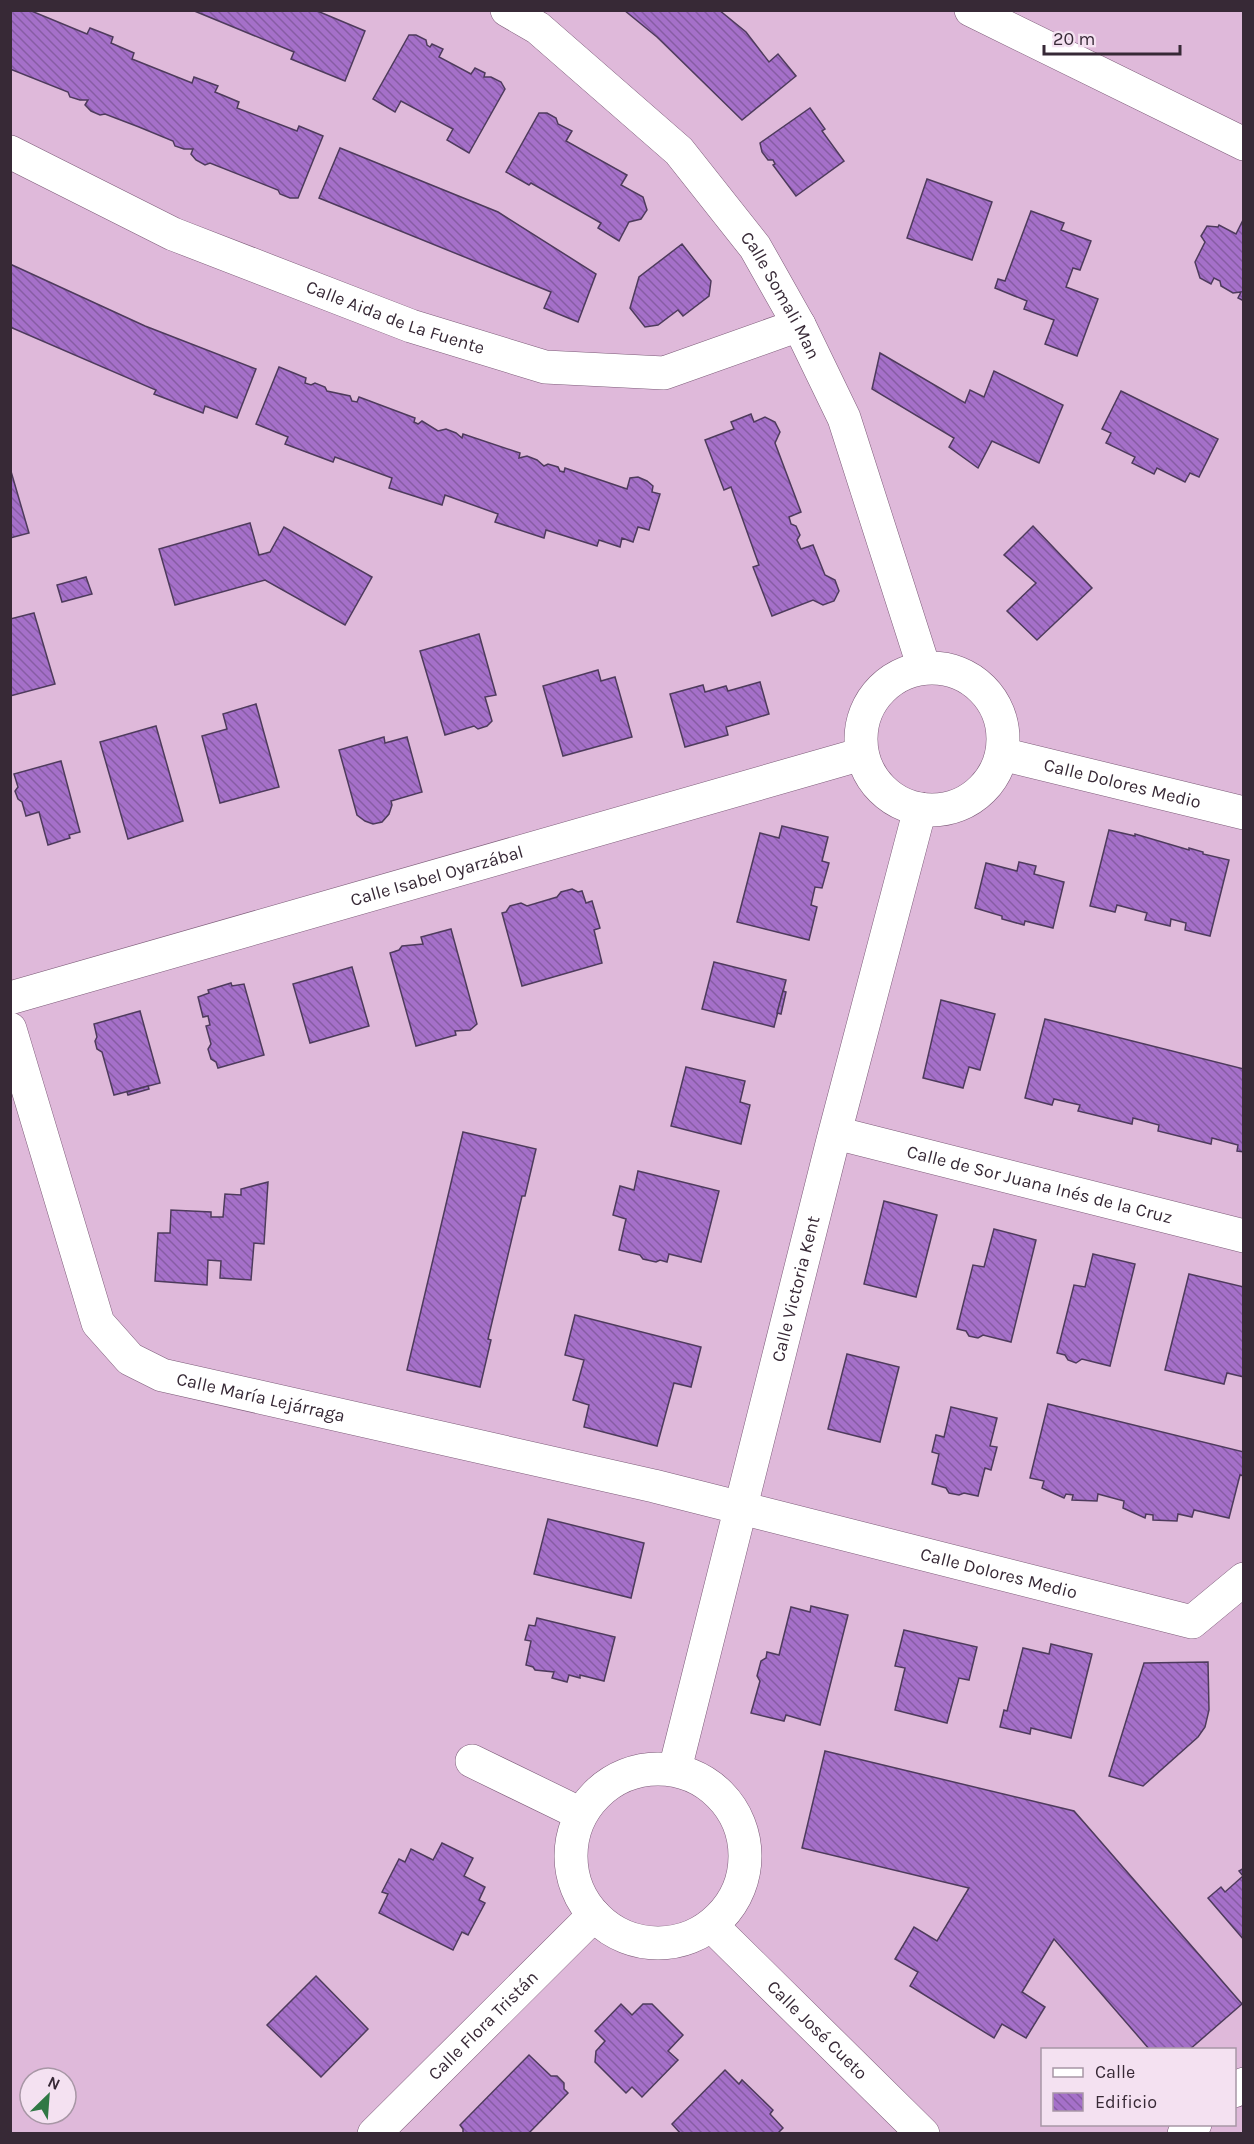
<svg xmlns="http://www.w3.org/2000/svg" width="1254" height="2144" font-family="Karla,sans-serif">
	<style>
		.building { fill: url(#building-back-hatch); stroke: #4e3b5c; stroke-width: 1.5 }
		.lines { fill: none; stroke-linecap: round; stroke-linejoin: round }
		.minor-casing { stroke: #7c5b78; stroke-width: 34 }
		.minor { stroke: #fff; stroke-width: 33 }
		.labels { text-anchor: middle; stroke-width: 4.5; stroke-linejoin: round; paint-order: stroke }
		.street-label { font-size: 18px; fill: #372936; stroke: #f4e1f1 }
	</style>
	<defs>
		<pattern id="building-back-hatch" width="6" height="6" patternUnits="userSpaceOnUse" patternTransform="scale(1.5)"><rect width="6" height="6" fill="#a570c9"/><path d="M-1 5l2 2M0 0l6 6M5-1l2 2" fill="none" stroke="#875ca4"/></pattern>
	</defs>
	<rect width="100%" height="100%" fill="#dfb9da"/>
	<!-- building -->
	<g class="building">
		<polygon points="10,10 29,10 87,34 90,28 113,37 111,43 134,53 132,59 192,83 194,77 218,86 215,92 239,102 237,108 297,131 299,126 323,136 298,198 290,198 280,194 278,190 210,163 205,165 196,160 191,154 193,149 184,149 175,146 173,141 139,127 105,114 100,115 91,111 85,105 88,100 80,100 70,97 68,92 10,69"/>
		<polygon points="192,10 315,10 365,31 345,81 291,59 294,52"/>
		<polygon points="624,10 719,10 746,32 769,62 778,54 796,76 742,120 657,37"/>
		<polygon points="409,35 416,35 426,40 427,45 430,47 432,44 443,49 439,57 471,74 475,68 485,73 484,77 491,77 501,82 505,89 469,153 447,140 453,129 401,101 395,112 373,99"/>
		<polygon points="810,108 825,129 822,131 844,161 796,196 773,165 775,164 773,160 768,160 762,152 760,143"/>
		<polygon points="539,113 547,113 556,118 558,124 572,131 566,141 627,175 621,185 643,197 647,210 641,219 629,222 619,241 598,228 601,223 531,183 529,185 506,172"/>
		<polygon points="340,148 498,212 596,274 578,322 544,308 551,292 319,198"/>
		<polygon points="927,179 992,202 972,260 907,238"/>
		<polygon points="1031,211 1064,223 1061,230 1091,241 1080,270 1073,268 1066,287 1098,299 1077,356 1045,344 1054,320 1024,309 1027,301 995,288 998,279 1005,281"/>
		<polygon points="1243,220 1244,220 1244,301 1238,298 1241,292 1233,293 1221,286 1220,281 1214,278 1211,284 1200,278 1195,262 1205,242 1201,236 1207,226 1218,227 1219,225 1236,234"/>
		<polygon points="682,244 711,281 709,296 683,316 678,310 658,325 645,327 630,308 639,277"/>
		<polygon points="10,264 145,326 256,369 237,418 205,406 203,413 154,394 156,390 10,327"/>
		<polygon points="880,353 965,403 970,390 984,397 994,371 1063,405 1039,463 992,441 978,468 949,447 954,438 872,389"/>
		<polygon points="279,367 306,378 305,383 311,385 315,383 325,387 327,391 350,396 352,401 357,402 359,397 415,418 414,422 418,424 422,421 438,431 446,429 456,433 462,438 463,434 520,453 519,458 527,456 537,460 544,466 548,464 558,467 560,471 564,472 565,468 627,489 630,478 638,477 647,481 653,486 652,492 660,494 649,530 638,527 633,542 622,538 620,547 599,540 597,546 546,530 544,538 495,522 498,514 445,495 442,505 389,488 392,478 335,457 333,462 285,444 288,437 256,424"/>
		<polygon points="1121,391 1218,439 1199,477 1190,473 1185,482 1157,468 1154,474 1132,463 1135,457 1106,443 1111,433 1102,429"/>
		<polygon points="751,414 754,422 765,417 775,422 780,432 775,443 801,512 789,517 791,524 796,526 800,535 797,540 801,549 813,545 825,575 835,580 839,591 834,601 823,605 813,600 772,616 753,567 759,565 731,487 724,490 705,440 734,429 731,422"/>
		<polygon points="10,468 29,533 10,538"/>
		<polygon points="250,523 259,555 270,552 284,527 372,577 345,625 265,580 175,605 159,549"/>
		<polygon points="1033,526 1092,588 1037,640 1007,611 1036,583 1004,555"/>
		<polygon points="86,577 92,594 62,602 57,585"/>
		<polygon points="34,613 55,684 10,696 10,619"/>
		<polygon points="479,634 496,695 485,697 492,721 487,726 478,729 474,726 445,735 420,651"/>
		<polygon points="598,670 601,681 615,677 632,737 563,756 543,686"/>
		<polygon points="760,682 769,714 726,727 728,735 685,747 670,694 703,685 705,692 726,686 728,691"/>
		<polygon points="256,704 279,787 220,803 202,736 227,729 223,714"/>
		<polygon points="156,726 183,821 128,839 100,742"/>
		<polygon points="384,737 385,743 407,737 422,792 391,801 392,805 389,814 382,822 373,824 365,821 357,815 339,750"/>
		<polygon points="61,761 80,832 69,835 70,838 48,845 39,812 26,816 22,802 18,799 15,791 18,787 14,774"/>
		<polygon points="782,826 828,837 822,861 829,863 822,888 815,887 811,905 817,907 809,940 737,922 760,833 779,838"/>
		<polygon points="1109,830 1135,836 1135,834 1189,850 1189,848 1203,852 1203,854 1229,860 1210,936 1185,930 1186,923 1171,919 1170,926 1145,920 1147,913 1117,905 1115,912 1090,906"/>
		<polygon points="1019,862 1036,866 1034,874 1064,882 1053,928 1025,921 1024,925 1002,919 1002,916 975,908 986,863 1017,871"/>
		<polygon points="572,889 578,892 582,891 586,903 592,901 600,928 594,930 602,963 522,986 502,913 506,912 510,906 521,903 527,906 557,897 561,892"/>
		<polygon points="451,929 477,1024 470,1030 455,1031 456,1035 416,1046 390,953 399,950 402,946 423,944 421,937"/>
		<polygon points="714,962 786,980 774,1027 702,1009"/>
		<polygon points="352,967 369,1026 310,1043 293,984"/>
		<polygon points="231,983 232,986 244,984 264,1055 218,1068 216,1062 211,1059 208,1049 211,1044 206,1026 210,1025 208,1016 203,1017 198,997 209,993 208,990"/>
		<polygon points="783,991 786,992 781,1014 777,1013"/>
		<polygon points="941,1000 995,1014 980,1070 969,1067 963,1088 923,1078"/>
		<polygon points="140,1011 160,1083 114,1095 102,1052 97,1049 95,1041 97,1037 94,1024"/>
		<polygon points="1045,1019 1244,1069 1244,1152 1237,1151 1238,1145 1212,1138 1211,1144 1158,1131 1159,1125 1133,1118 1132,1124 1078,1111 1080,1105 1054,1099 1052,1105 1025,1098"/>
		<polygon points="686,1067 745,1081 740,1102 750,1105 741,1144 671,1126"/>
		<polygon points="148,1086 149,1089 128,1095 127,1092"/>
		<polygon points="463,1132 536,1149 525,1196 522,1196 488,1339 491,1340 480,1387 407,1370"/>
		<polygon points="638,1171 719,1191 701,1262 669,1254 667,1262 660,1260 656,1262 643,1259 640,1255 619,1250 626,1219 613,1215 620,1186 634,1190"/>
		<polygon points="268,1182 264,1244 254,1243 251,1280 220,1278 221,1261 208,1260 207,1285 155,1281 158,1233 170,1233 171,1210 211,1212 211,1217 223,1217 225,1194 241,1195 241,1189"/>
		<polygon points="884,1201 937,1215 916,1297 864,1284"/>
		<polygon points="994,1229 1036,1240 1011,1342 983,1335 978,1338 969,1336 966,1331 957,1329 973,1265 984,1267"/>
		<polygon points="1093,1254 1135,1264 1110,1366 1082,1359 1076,1363 1068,1360 1065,1355 1057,1353 1074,1285 1085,1287"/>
		<polygon points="1189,1274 1244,1287 1244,1377 1227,1373 1224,1384 1165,1370"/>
		<polygon points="575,1315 701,1347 691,1387 674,1383 657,1446 584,1427 589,1405 573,1400 584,1360 565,1355"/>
		<polygon points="847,1354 899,1367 880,1442 828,1429"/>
		<polygon points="1048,1404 1244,1452 1244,1476 1240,1475 1229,1518 1194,1510 1192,1517 1178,1514 1177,1521 1153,1520 1153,1515 1146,1514 1145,1518 1123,1508 1124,1501 1098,1494 1097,1501 1072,1500 1073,1495 1066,1494 1064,1498 1042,1488 1044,1481 1030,1478"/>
		<polygon points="951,1407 997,1418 990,1446 997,1447 991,1470 985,1468 978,1496 964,1493 959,1495 949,1493 946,1488 932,1484 939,1454 932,1452 936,1435 944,1437"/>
		<polygon points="548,1519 644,1543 631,1598 534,1574"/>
		<polygon points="811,1606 848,1615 820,1725 786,1715 784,1721 751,1713 760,1681 757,1676 761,1661 766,1658 767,1652 779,1655 791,1607 810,1612"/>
		<polygon points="537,1618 615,1637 604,1681 580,1675 580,1678 569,1675 567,1682 552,1678 554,1672 535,1670 533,1667 526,1665 531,1641 525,1640 529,1625 535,1626"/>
		<polygon points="904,1630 977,1647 969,1680 959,1678 947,1723 895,1710 905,1668 895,1666"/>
		<polygon points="1051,1644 1092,1654 1071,1738 1031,1728 1030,1734 1000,1727 1004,1710 1007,1711 1023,1648 1049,1654"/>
		<polygon points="1208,1662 1209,1710 1205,1727 1198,1737 1143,1786 1109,1776 1144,1663"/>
		<polygon points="825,1751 1074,1811 1242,2004 1189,2050 1150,2050 1054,1939 1022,1992 1045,2007 1026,2038 1002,2024 994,2038 910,1986 918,1972 895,1959 914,1927 937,1941 969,1888 802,1848"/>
		<polygon points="442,1843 473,1858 464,1876 485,1887 479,1900 485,1903 468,1935 462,1932 453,1950 379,1913 388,1894 382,1892 399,1859 405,1862 411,1849 433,1860"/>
		<polygon points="1244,1868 1244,1940 1208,1898 1221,1887 1225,1892 1243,1876 1239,1871"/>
		<polygon points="316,1976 368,2029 321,2077 267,2025"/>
		<polygon points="621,2004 632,2015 643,2004 652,2004 683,2035 668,2051 678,2060 642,2097 632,2087 626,2093 595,2062 596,2051 605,2041 595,2031"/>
		<polygon points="529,2055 551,2076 557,2076 564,2083 564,2089 568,2093 528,2134 463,2134 463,2129 460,2125"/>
		<polygon points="725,2070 739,2084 742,2080 773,2110 770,2114 783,2128 777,2134 681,2134 672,2124"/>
	</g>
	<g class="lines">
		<!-- minor casing -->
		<g class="minor-casing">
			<g id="minor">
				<path id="s1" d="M507,10L538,28L679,151L755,247L799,325L844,418L924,668"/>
				<polyline points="971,10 1244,144"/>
				<path id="s2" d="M10,152L173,234L411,326L545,367L664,373L799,325"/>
				<circle cx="932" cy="739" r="71"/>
				<path id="s3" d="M1002,754L1244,813"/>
				<path id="s4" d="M10,998L862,754"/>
				<path id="s5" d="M10,1029L98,1323L130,1359L162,1375L654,1486L1192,1622L1244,1579"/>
				<path id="s6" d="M836,1133L1244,1236"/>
				<polyline points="472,1761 581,1814"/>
				<circle cx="658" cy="1856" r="87"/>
				<path id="s7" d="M675,1769L833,1140L920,809"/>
				<path id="s8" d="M712,1926L923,2134"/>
				<polyline points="1234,2091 1244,2084"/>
				<path id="s9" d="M374,2134L594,1915"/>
				<polyline points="1184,2134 1195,2124"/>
			</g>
		</g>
		<!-- minor -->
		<use href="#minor" class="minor"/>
	</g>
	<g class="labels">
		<!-- street labels -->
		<g class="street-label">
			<text dy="6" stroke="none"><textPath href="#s1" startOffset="400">Calle Somali Man</textPath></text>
			<text dy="6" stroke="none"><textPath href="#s2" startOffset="420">Calle Aida de La Fuente</textPath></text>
			<text dy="6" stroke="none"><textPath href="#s3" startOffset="124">Calle Dolores Medio</textPath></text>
			<text dy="6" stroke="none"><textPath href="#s4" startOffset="444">Calle Isabel Oyarzábal</textPath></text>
			<text dy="6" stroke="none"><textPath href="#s6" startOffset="210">Calle de Sor Juana Inés de la Cruz</textPath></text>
			<text dy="6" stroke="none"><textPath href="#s7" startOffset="495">Calle Victoria Kent</textPath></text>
			<text dy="6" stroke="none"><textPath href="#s5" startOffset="492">Calle María Lejárraga</textPath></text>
			<text dy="6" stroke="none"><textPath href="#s5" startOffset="1251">Calle Dolores Medio</textPath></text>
			<text dy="6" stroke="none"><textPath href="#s9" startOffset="154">Calle Flora Tristán</textPath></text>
			<text dy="6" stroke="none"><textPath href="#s8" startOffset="148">Calle José Cueto</textPath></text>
		</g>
	</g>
	<!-- border -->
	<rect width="1254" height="2144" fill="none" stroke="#372936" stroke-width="24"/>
	<!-- legend -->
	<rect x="1041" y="2048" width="195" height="78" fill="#f4e1f1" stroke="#a897a6" stroke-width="1.5"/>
	<rect x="1053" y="2068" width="30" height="9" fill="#ffffff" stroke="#a897a6" stroke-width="1.5"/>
	<text x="1095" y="2078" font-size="18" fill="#372936">Calle</text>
	<rect x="1053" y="2093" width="30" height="18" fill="url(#building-back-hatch)" stroke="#a897a6" stroke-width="1.5"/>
	<text x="1095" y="2108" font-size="18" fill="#372936">Edificio</text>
	<!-- north arrow -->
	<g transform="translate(48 2096) rotate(25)"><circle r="28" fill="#f4e1f1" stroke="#a897a6" stroke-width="1.5"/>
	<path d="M0-4.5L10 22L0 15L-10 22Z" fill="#307845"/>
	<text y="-9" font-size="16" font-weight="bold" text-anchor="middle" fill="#372936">N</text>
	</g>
	<!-- scale -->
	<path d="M1044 45v9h136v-9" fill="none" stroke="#372936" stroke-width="3"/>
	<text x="1053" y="45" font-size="18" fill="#372936" stroke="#f4e1f1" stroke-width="4.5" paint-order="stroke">20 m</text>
</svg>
